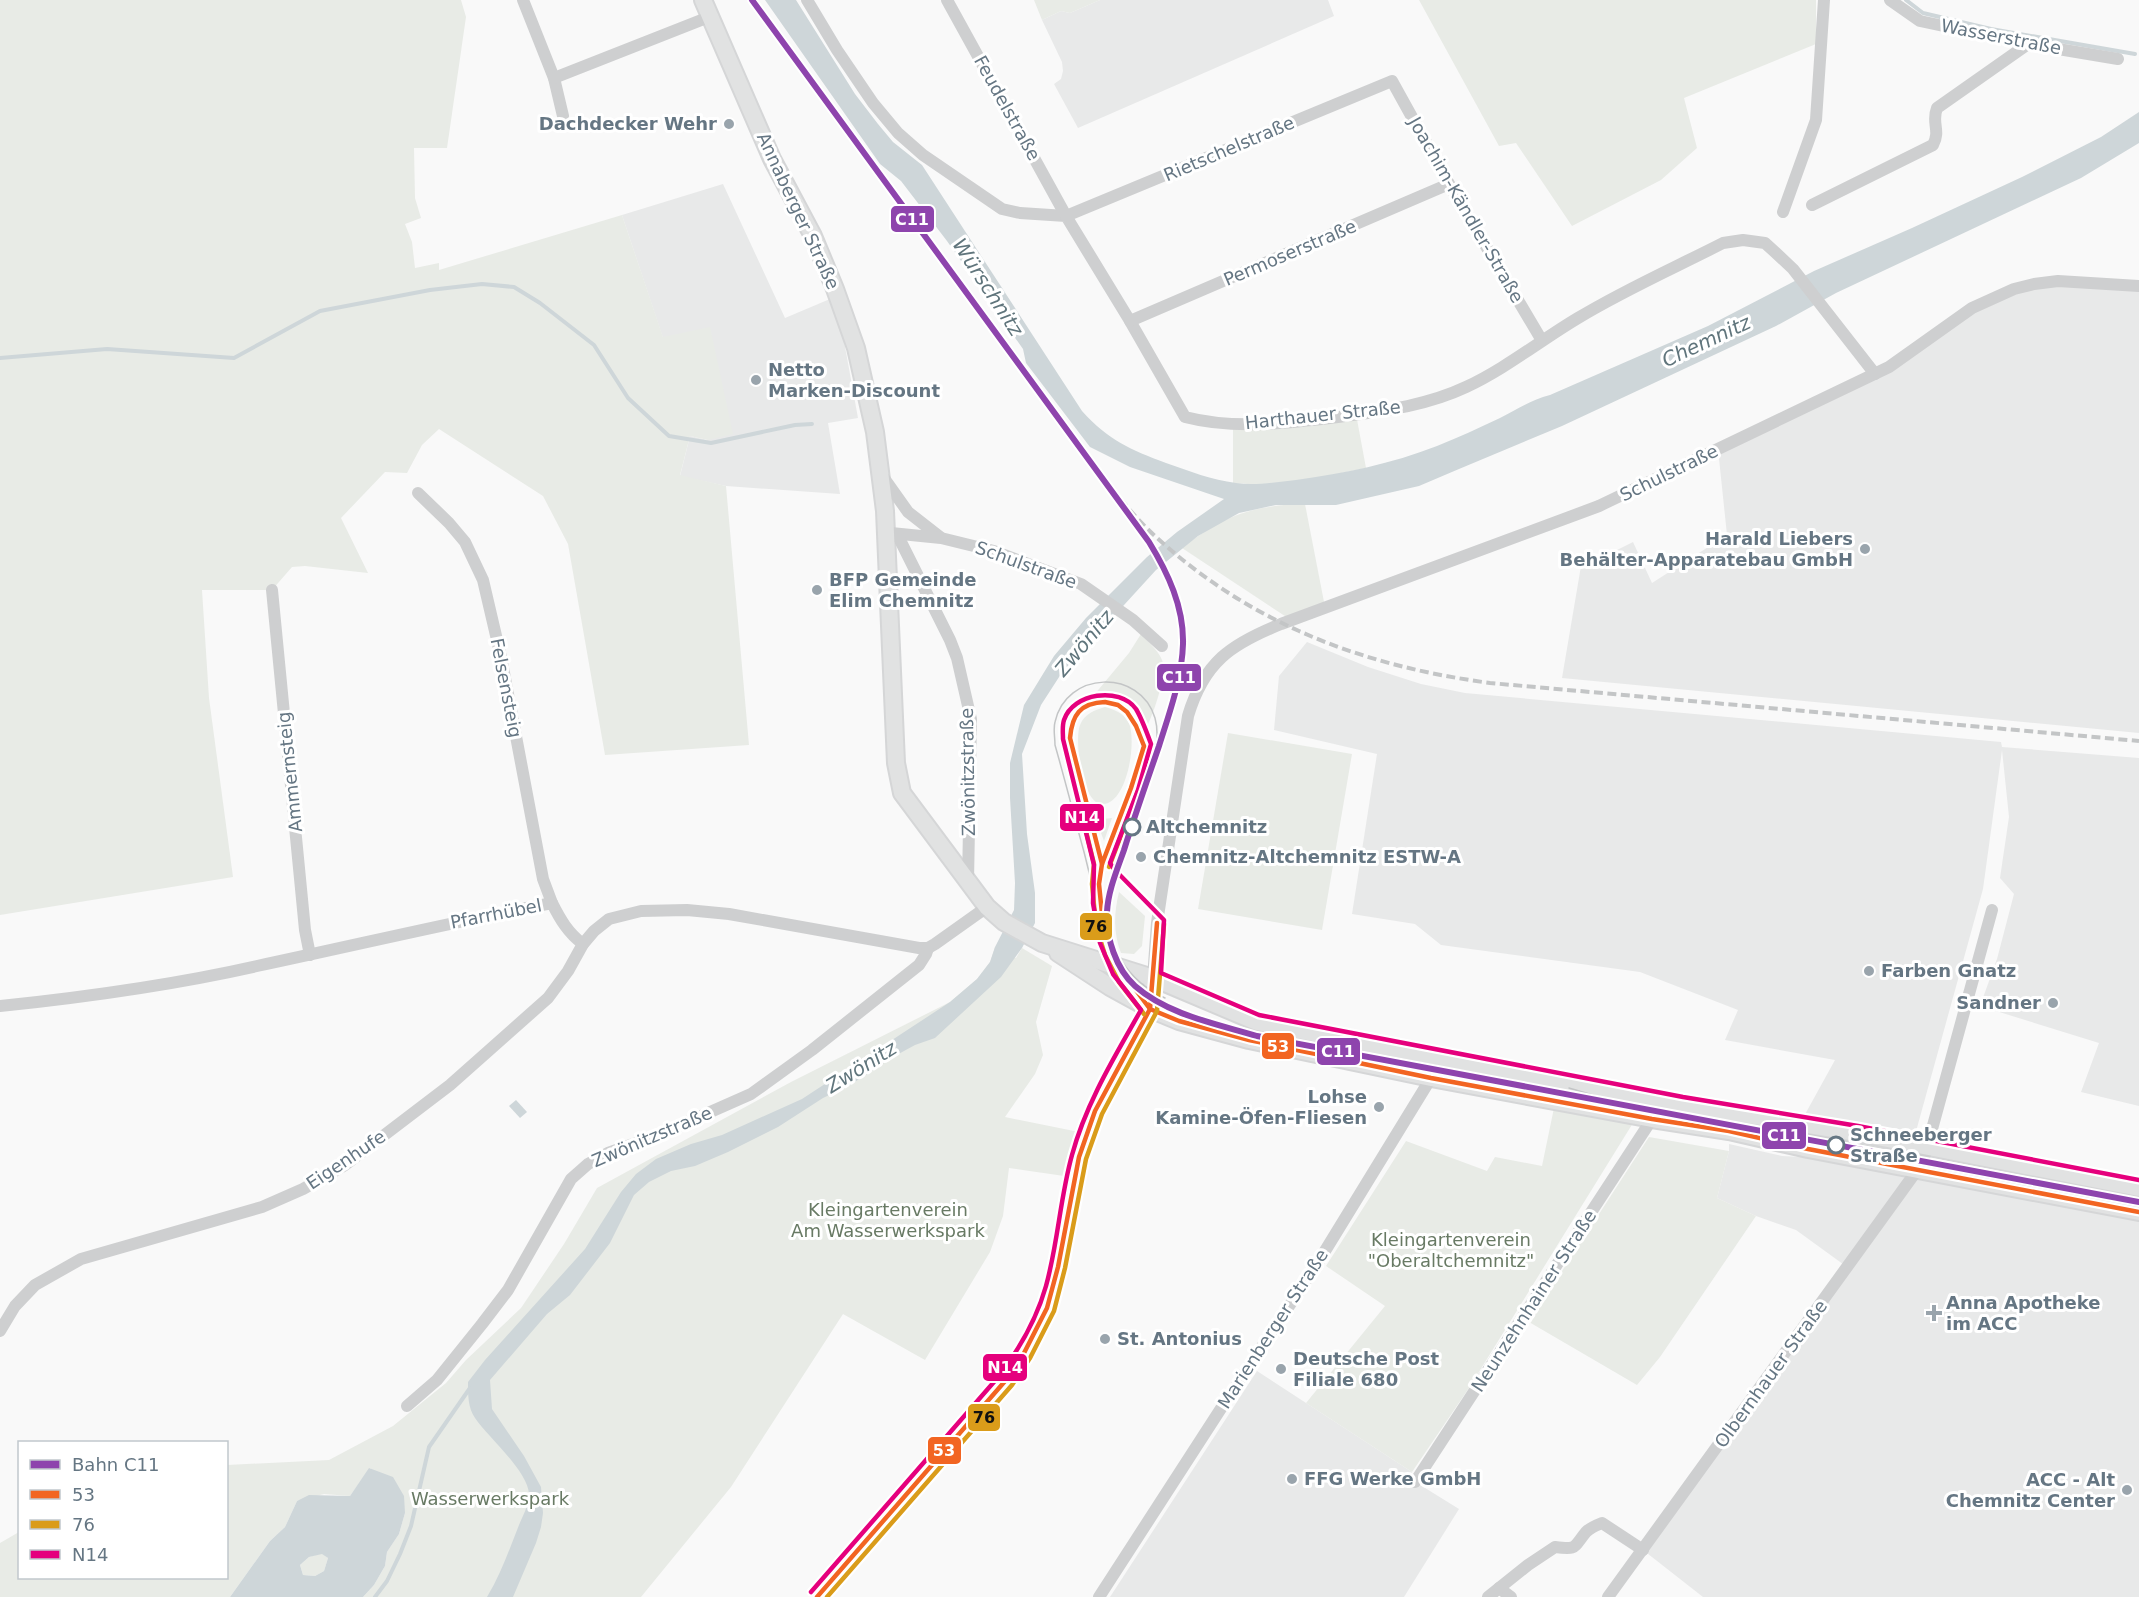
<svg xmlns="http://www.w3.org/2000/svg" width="2139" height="1597" font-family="'DejaVu Sans',sans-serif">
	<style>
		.built { fill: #e8e9e9 }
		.green { fill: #e8ebe6 }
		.water { fill: #ced6d9; fill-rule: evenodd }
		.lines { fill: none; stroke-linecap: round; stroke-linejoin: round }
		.stream { stroke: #ced6d9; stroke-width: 4 }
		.major-casing { stroke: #d5d6d7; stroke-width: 20 }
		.minor { stroke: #cecfd0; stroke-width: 12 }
		.major { stroke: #e1e2e2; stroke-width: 16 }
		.tram { stroke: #c3c5c6; stroke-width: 1.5 }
		.rail { stroke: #c3c5c6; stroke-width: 4; stroke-dasharray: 9 4.5; stroke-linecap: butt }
		.bus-1-casing { stroke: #fff; stroke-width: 9 }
		.bus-2-casing { stroke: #fff; stroke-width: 9 }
		.bus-3-casing { stroke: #fff; stroke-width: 9 }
		.bus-1 { stroke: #f26522; stroke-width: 4.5 }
		.bus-2 { stroke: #da9c1a; stroke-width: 4.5 }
		.bus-3 { stroke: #e5007d; stroke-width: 4.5 }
		.rail-1-casing { stroke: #fff; stroke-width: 10 }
		.rail-1 { stroke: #8e44ad; stroke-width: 6 }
		.poi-dot { fill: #99a4ac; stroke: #fff; stroke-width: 2 }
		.stop-dot { fill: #fff; stroke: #657683; stroke-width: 3 }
		.labels { text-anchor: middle; stroke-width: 6; stroke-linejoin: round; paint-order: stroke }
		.street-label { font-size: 18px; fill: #657683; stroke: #fff }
		.poi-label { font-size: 18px; font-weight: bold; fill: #657683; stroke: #fff; text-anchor: start }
		.stop-label { font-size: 18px; font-weight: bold; fill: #657683; stroke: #fff; text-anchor: start }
		.park-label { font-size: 18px; fill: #687a64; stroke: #fff }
		.water-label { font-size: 20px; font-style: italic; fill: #60757c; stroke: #fff }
		.line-badge { stroke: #fff; stroke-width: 2 }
		.badge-label { font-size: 16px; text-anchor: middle; font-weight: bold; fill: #fff }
		.pale-badge-label { font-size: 16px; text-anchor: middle; font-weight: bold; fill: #111 }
	</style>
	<rect width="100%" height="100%" fill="#f9f9f9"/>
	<!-- built -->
	<g class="built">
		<polygon points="1100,0 1328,0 1334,16 1078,128 1054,84 1061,79 1063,71 1062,62 1042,20 1061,11 1070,13"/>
		<polygon points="723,184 785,318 830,299 844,341 858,418 828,423 840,494 726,486 680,476 690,436 708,440 710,328 663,338 622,215"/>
		<polygon points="2034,284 2139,286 2139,733 1562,678 1581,566 1592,568 1603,557 1633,542 1652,583 1727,535 1718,449 1856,383 1951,322"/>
		<polygon points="1307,642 1368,667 1421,684 1465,693 2001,742 2002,747 2139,758 2139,1106 2081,1092 2099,1043 1980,1006 1997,959 2014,894 2000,878 2009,817 2002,750 1983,889 1915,1135 1803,1118 1835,1060 1725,1040 1738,1010 1640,972 1441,945 1415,924 1352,914 1377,754 1274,730 1279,676"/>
		<polygon points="1729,1144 1782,1156 1879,1161 2139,1212 2139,1597 1703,1597 1643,1550 1847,1267 1796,1230 1756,1216 1717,1198 1729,1151"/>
		<polygon points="1257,1371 1412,1472 1409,1478 1459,1509 1404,1597 1110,1597"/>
	</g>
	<!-- green -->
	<g class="green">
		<polygon points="0,0 461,0 466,17 447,148 414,148 415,198 421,218 405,224 412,242 415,268 439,263 439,270 622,215 663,337 710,327 733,434 708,440 690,436 680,475 726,486 749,745 605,755 568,544 543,496 439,429 422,445 407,473 385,472 341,518 368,573 305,566 292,567 272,590 202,590 209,698 233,877 0,915"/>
		<polygon points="1034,0 1100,0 1070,13 1061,11 1042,20"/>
		<polygon points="1419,0 1816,0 1816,44 1684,98 1697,148 1661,180 1572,226 1516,143 1499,146"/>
		<path d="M1356,414L1366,468C1327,476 1273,488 1233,483V424Z"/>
		<path d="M1305,504L1325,607L1291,620L1182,548C1223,516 1252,505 1305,504Z"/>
		<path d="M1141,634C1148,642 1158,650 1162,660C1168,674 1152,719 1144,732C1141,729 1141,724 1139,720C1130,701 1114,695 1095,698L1094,695L1129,653Z"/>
		<path d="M1105,707C1113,709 1123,713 1128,721C1138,739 1127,807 1101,804C1082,802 1074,740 1080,725C1084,714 1095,710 1105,707Z"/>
		<polygon points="1228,733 1352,754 1322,930 1198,909"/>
		<polygon points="1095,817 1103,819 1112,818 1104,841"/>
		<path d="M1119,892L1145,916L1142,946L1134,954L1121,953C1113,933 1114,912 1119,892Z"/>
		<polygon points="995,947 1016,958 1022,948 1052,966 1036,1022 1043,1055 1035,1074 1005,1117 1084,1133 1064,1176 1009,1168 1003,1216 990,1252 925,1360 843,1314 731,1487 641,1597 363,1597 374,1585 385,1566 387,1552 399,1534 405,1513 370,1468 350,1496 324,1494 297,1501 285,1527 270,1541 230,1597 0,1597 0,1543 19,1532 20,1578 226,1578 227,1465 329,1460 393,1426 446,1383 466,1360 521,1308 564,1244 597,1188 791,1082 950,1002 977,979 990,962"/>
		<polygon points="1555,1103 1633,1123 1469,1388 1412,1472 1306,1403 1385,1306 1326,1266 1406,1141 1487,1171 1495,1157 1542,1166"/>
		<polygon points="1649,1137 1729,1151 1717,1198 1756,1216 1660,1357 1637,1385 1529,1322"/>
		<polygon points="322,1553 328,1558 324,1571 315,1576 303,1575 300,1565 309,1557"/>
	</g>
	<!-- water -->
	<g class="water">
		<path d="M765,0H796L855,94L878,124L893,142L922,165L1082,411C1108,440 1131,450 1166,463C1189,471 1212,480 1236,483C1255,486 1277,482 1296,480C1345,473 1391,464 1437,446C1459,437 1479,428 1500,418C1517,409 1531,400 1550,395L1708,326L1814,271L1912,228L2022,177L2101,137L2139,112V143L2081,178L1836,293L1776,326L1562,426L1459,469L1419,486L1336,505H1276L1239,513L1198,536L1156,570L1061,674L1041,705L1022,754L1027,834L1035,893V923L1022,948L1001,977L935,1038L915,1045L893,1057L850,1085L823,1098L778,1127L728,1152L695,1166L671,1171L649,1182L634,1195L610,1243L570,1295L547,1314L490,1380L492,1409L524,1456L541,1487L543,1513L541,1527L536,1543L513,1597H487C501,1574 509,1550 519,1525C523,1515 529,1505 529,1494C528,1471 487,1436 475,1418C468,1408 468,1395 468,1382L485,1360L585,1249L621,1192L636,1174L656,1159L691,1144L722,1135L802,1099L950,1002L977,979L990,962L995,947L1014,910L1015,883L1010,798V763L1024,705L1054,656L1086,618L1147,557L1177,532L1224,499L1130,467L1090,447L1026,363L1023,349L947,241L901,181L880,164Z"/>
		<polygon points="516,1100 527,1112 520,1118 509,1106"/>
		<path d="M369,1468L393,1477L404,1496L405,1513L399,1534L387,1552L385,1566L374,1585L363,1597H230L270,1541L285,1527L297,1501L309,1495L350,1496ZM322,1554L328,1558L324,1571L315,1576L303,1575L300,1565L309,1557Z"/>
	</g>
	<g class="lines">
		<!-- stream -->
		<g class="stream">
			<polyline points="1906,0 1923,13 1991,29 2135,54"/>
			<polyline points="0,358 107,349 234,358 320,311 430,290 482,284 514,287 540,303 594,345 628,398 669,436 711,443 795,425 812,424"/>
			<polyline points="375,1597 387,1581 400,1554 411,1526 429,1447 470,1388"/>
		</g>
		<!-- major casing -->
		<g class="major-casing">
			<g id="major">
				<polyline points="703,0 772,159 813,236 835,289 856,348 875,432 885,511 896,763 902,793 987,907 1004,922 1042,943 1153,978 1257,1022 1682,1104 1857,1133 2139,1188"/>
				<polyline points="1058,953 1110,987 1150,1009 1179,1021 1249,1040 1431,1078 1652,1119 1729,1131 1808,1149 2139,1212"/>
				<polyline points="1006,1380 1023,1355 1047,1308 1058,1267 1079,1157 1095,1111 1150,1009 1153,978"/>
			</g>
		</g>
		<!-- minor -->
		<g class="minor">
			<polyline points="523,0 554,78 563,116"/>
			<path d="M807,0L837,50L873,103L898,133L923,155L1002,209L1020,213L1066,216L1130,321L1185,417C1235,430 1288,423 1338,417C1382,411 1426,406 1466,387C1505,369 1541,340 1578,318C1624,290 1674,268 1723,243L1743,240L1765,243L1776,253L1793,269L1875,374"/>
			<polyline points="947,0 1066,216 1392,81 1449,184 1541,339"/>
			<polyline points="1890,0 1920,21 2028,44 2118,59"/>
			<polyline points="554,78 709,17"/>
			<path d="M1812,205L1933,145C1941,130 1931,123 1937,108L2028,44"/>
			<polyline points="1783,212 1816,120 1824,0"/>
			<polyline points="1130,321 1449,184"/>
			<polyline points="881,474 908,512 940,537"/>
			<polyline points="418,493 449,523 465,542 483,580 501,657 543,879 552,903"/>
			<polyline points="891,533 941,538 994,551 1081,584 1133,620 1162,646"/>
			<polyline points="897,534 950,640 957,658 971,719 968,882"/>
			<polyline points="272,590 305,930 310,955"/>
			<path d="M1153,978L1157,923L1188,716C1204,662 1231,644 1281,624L1599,506L1889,367L1972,308L2014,289L2034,284L2058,281L2139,286"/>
			<path d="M0,1006C86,997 173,985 257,966C356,945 453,922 552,903C560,919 568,933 583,944"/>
			<polyline points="1783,1135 1923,1162"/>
			<polyline points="0,1331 15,1306 35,1285 81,1259 262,1207 303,1189 345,1165 450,1085 548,998 568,971 583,944 594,931 609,919 641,911 687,910 729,914 919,948 928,948 935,944 987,907"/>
			<polyline points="407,1406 437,1380 482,1324 508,1290 571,1179 588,1164 608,1153 656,1136 751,1094 812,1050 919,965 926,954 928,948"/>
			<polyline points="1415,1482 1652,1119"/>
			<polyline points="1499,1588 1511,1597"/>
			<polyline points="1099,1597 1220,1410 1317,1264 1431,1078 1435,1056"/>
			<path d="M1488,1597L1528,1565L1555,1547C1577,1550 1573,1548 1586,1532C1590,1528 1597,1525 1602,1523L1643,1550"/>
			<polyline points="1608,1597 1923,1162 1992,910"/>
		</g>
		<!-- major -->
		<use href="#major" class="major"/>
		<!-- tram -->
		<g class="tram">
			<path d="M1154,760C1157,746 1159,732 1155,718C1140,668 1066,671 1055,722C1053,729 1055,737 1055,745C1065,780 1074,816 1084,852C1098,906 1107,973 1165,998"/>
			<polyline points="1569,1088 1623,1104"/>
		</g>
		<!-- rail -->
		<path class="rail" d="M1095,468C1115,492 1133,516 1156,537C1251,624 1363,666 1490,683L2139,741"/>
		<!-- bus-1 casing -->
		<g class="bus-1-casing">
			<g id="bus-1">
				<path d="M1105,702L1118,705L1127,712L1136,726L1144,746L1131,788L1102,864L1070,738C1072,715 1080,703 1105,702Z"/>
				<polyline points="1102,864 1099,884 1103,924 1117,965 1150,1009 1179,1021 1249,1040 1431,1078 1652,1119 1729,1131 1808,1149 2139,1212"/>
				<polyline points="817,1597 1006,1380 1023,1355 1047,1308 1058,1267 1079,1157 1095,1111 1150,1009 1157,923"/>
			</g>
		</g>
		<!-- bus-2 casing -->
		<g class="bus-2-casing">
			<g id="bus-2">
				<polyline points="1085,827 1094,864 1092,884 1096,926 1105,955 1119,982 1144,1014"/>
				<polyline points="1109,867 1138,791"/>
				<polyline points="827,1597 1012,1385 1030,1358 1054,1311 1065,1268 1086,1159 1102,1114 1157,1011 1164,924"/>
			</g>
		</g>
		<!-- bus-3 casing -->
		<g class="bus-3-casing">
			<path id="bus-3" d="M811,1592L1000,1375C1020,1348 1037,1318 1046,1286C1058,1243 1060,1198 1072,1155C1086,1103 1115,1056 1141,1010L1113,974L1100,943L1093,903L1094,865L1063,739C1063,733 1062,726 1064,720C1073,693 1119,686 1136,709C1142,719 1147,733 1151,744L1138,790L1110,863L1114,869L1164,920L1161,973L1259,1015L1683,1097L1858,1126L2139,1180"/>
		</g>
		<!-- bus-1 -->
		<use href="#bus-1" class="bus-1"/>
		<!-- bus-2 -->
		<use href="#bus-2" class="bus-2"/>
		<!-- bus-3 -->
		<use href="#bus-3" class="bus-3"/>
		<!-- rail-1 casing -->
		<g class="rail-1-casing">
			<path id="rail-1" d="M752,0L1149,542C1168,573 1184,607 1183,644C1182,679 1169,714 1159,746C1147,781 1135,815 1124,850C1117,870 1108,891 1107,912C1106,938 1116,969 1135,986C1168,1015 1217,1024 1257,1036L2139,1202"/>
		</g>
		<!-- rail-1 -->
		<use href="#rail-1" class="rail-1"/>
	</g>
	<!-- markers -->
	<g class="poi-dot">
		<circle cx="729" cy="124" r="6"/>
		<circle cx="756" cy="380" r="6"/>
		<circle cx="1865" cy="549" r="6"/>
		<circle cx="817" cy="590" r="6"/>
		<circle cx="1141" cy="857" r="6"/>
		<circle cx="1869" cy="971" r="6"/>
		<circle cx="2053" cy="1003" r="6"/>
		<circle cx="1379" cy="1107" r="6"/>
		<path d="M1931 1304h6v6h6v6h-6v6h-6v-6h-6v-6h6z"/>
		<circle cx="1105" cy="1339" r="6"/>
		<circle cx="1281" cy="1369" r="6"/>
		<circle cx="1292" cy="1479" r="6"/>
		<circle cx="2127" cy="1490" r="6"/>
	</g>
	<g class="stop-dot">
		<circle cx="1132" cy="827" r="8"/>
		<circle cx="1836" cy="1145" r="8"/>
	</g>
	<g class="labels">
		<!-- street labels -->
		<g class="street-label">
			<text transform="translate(2001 37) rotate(11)" y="6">Wasserstraße</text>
			<text transform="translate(1007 108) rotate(61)" y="6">Feudelstraße</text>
			<text transform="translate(1229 149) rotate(-23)" y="6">Rietschelstraße</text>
			<text transform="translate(1466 210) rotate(60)" y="6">Joachim-Kändler-Straße</text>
			<text transform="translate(798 211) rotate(65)" y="6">Annaberger Straße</text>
			<text transform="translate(1290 253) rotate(-23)" y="6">Permoserstraße</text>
			<text transform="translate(1323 415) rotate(-6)" y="6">Harthauer Straße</text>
			<text transform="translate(1669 473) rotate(-26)" y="6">Schulstraße</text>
			<text transform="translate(1026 565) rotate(20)" y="6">Schulstraße</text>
			<text transform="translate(506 688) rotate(79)" y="6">Felsensteig</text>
			<text transform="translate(290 772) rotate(-96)" y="6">Ammernsteig</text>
			<text transform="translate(968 772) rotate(-91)" y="6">Zwönitzstraße</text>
			<text transform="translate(496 914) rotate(-11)" y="6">Pfarrhübel</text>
			<text transform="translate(652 1137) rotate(-23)" y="6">Zwönitzstraße</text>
			<text transform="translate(346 1160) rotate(-34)" y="6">Eigenhufe</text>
			<text transform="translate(1534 1301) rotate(-57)" y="6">Neunzehnhainer Straße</text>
			<text transform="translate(1273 1329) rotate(-57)" y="6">Marienberger Straße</text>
			<text transform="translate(1771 1374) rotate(-54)" y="6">Olbernhauer Straße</text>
		</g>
		<!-- poi labels -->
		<g class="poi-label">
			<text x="717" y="130" text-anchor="end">Dachdecker Wehr</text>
			<text x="768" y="376">Netto<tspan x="768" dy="21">Marken-Discount</tspan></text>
			<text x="1853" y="545" text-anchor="end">Harald Liebers<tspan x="1853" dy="21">Behälter-Apparatebau GmbH</tspan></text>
			<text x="829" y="586">BFP Gemeinde<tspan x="829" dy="21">Elim Chemnitz</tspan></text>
			<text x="1153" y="863">Chemnitz-Altchemnitz ESTW-A</text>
			<text x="1881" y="977">Farben Gnatz</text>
			<text x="2041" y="1009" text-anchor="end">Sandner</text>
			<text x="1367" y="1103" text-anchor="end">Lohse<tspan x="1367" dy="21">Kamine-Öfen-Fliesen</tspan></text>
			<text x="1946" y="1309">Anna Apotheke<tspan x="1946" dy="21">im ACC</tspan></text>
			<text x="1117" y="1345">St. Antonius</text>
			<text x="1293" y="1365">Deutsche Post<tspan x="1293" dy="21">Filiale 680</tspan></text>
			<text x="1304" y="1485">FFG Werke GmbH</text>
			<text x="2115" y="1486" text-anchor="end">ACC - Alt<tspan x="2115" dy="21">Chemnitz Center</tspan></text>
		</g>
		<!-- stop labels -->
		<g class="stop-label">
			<text x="1146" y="833">Altchemnitz</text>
			<text x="1850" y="1141">Schneeberger<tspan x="1850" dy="21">Straße</tspan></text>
		</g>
		<!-- park labels -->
		<g class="park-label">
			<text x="888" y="1216">Kleingartenverein<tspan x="888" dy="21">Am Wasserwerkspark</tspan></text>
			<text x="1451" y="1246">Kleingartenverein<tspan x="1451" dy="21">"Oberaltchemnitz"</tspan></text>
			<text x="490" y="1505">Wasserwerkspark</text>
		</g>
		<!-- water labels -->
		<g class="water-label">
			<text transform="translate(988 287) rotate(57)" y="7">Würschnitz</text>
			<text transform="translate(1706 341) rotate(-25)" y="7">Chemnitz</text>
			<text transform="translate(1084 643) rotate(-50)" y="7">Zwönitz</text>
			<text transform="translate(861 1067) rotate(-32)" y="7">Zwönitz</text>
		</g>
	</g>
	<g class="line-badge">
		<rect x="890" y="205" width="45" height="28" rx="6" fill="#8e44ad"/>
		<rect x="1156" y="663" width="46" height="29" rx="6" fill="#8e44ad"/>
		<rect x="1059" y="803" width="46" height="29" rx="6" fill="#e5007d"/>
		<rect x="1079" y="912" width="34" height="29" rx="6" fill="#da9c1a"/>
		<rect x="1261" y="1032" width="34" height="28" rx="6" fill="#f26522"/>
		<rect x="1316" y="1037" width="45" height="29" rx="6" fill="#8e44ad"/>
		<rect x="1761" y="1121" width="46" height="29" rx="6" fill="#8e44ad"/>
		<rect x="982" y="1353" width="46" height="29" rx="6" fill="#e5007d"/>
		<rect x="967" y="1403" width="34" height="29" rx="6" fill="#da9c1a"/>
		<rect x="927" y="1436" width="35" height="29" rx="6" fill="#f26522"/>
	</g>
	<g class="badge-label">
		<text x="912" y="225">C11</text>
		<text x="1179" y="683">C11</text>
		<text x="1082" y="823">N14</text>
		<text x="1278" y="1052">53</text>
		<text x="1338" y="1057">C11</text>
		<text x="1784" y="1141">C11</text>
		<text x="1005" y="1373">N14</text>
		<text x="944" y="1456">53</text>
	</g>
	<g class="pale-badge-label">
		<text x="1096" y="932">76</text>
		<text x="984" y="1423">76</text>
	</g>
	<!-- legend -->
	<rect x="18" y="1441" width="210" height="138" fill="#ffffff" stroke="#c1c8cd" stroke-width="1.5"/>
	<rect x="30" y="1460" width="30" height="9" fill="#8e44ad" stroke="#c1c8cd" stroke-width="1.5"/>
	<text x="72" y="1471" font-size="18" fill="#657683">Bahn C11</text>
	<rect x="30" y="1490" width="30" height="9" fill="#f26522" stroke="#c1c8cd" stroke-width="1.5"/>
	<text x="72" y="1501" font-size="18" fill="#657683">53</text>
	<rect x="30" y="1520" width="30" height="9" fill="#da9c1a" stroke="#c1c8cd" stroke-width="1.5"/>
	<text x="72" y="1531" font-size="18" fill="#657683">76</text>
	<rect x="30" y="1550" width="30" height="9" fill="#e5007d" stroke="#c1c8cd" stroke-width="1.5"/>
	<text x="72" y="1561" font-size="18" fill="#657683">N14</text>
</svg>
